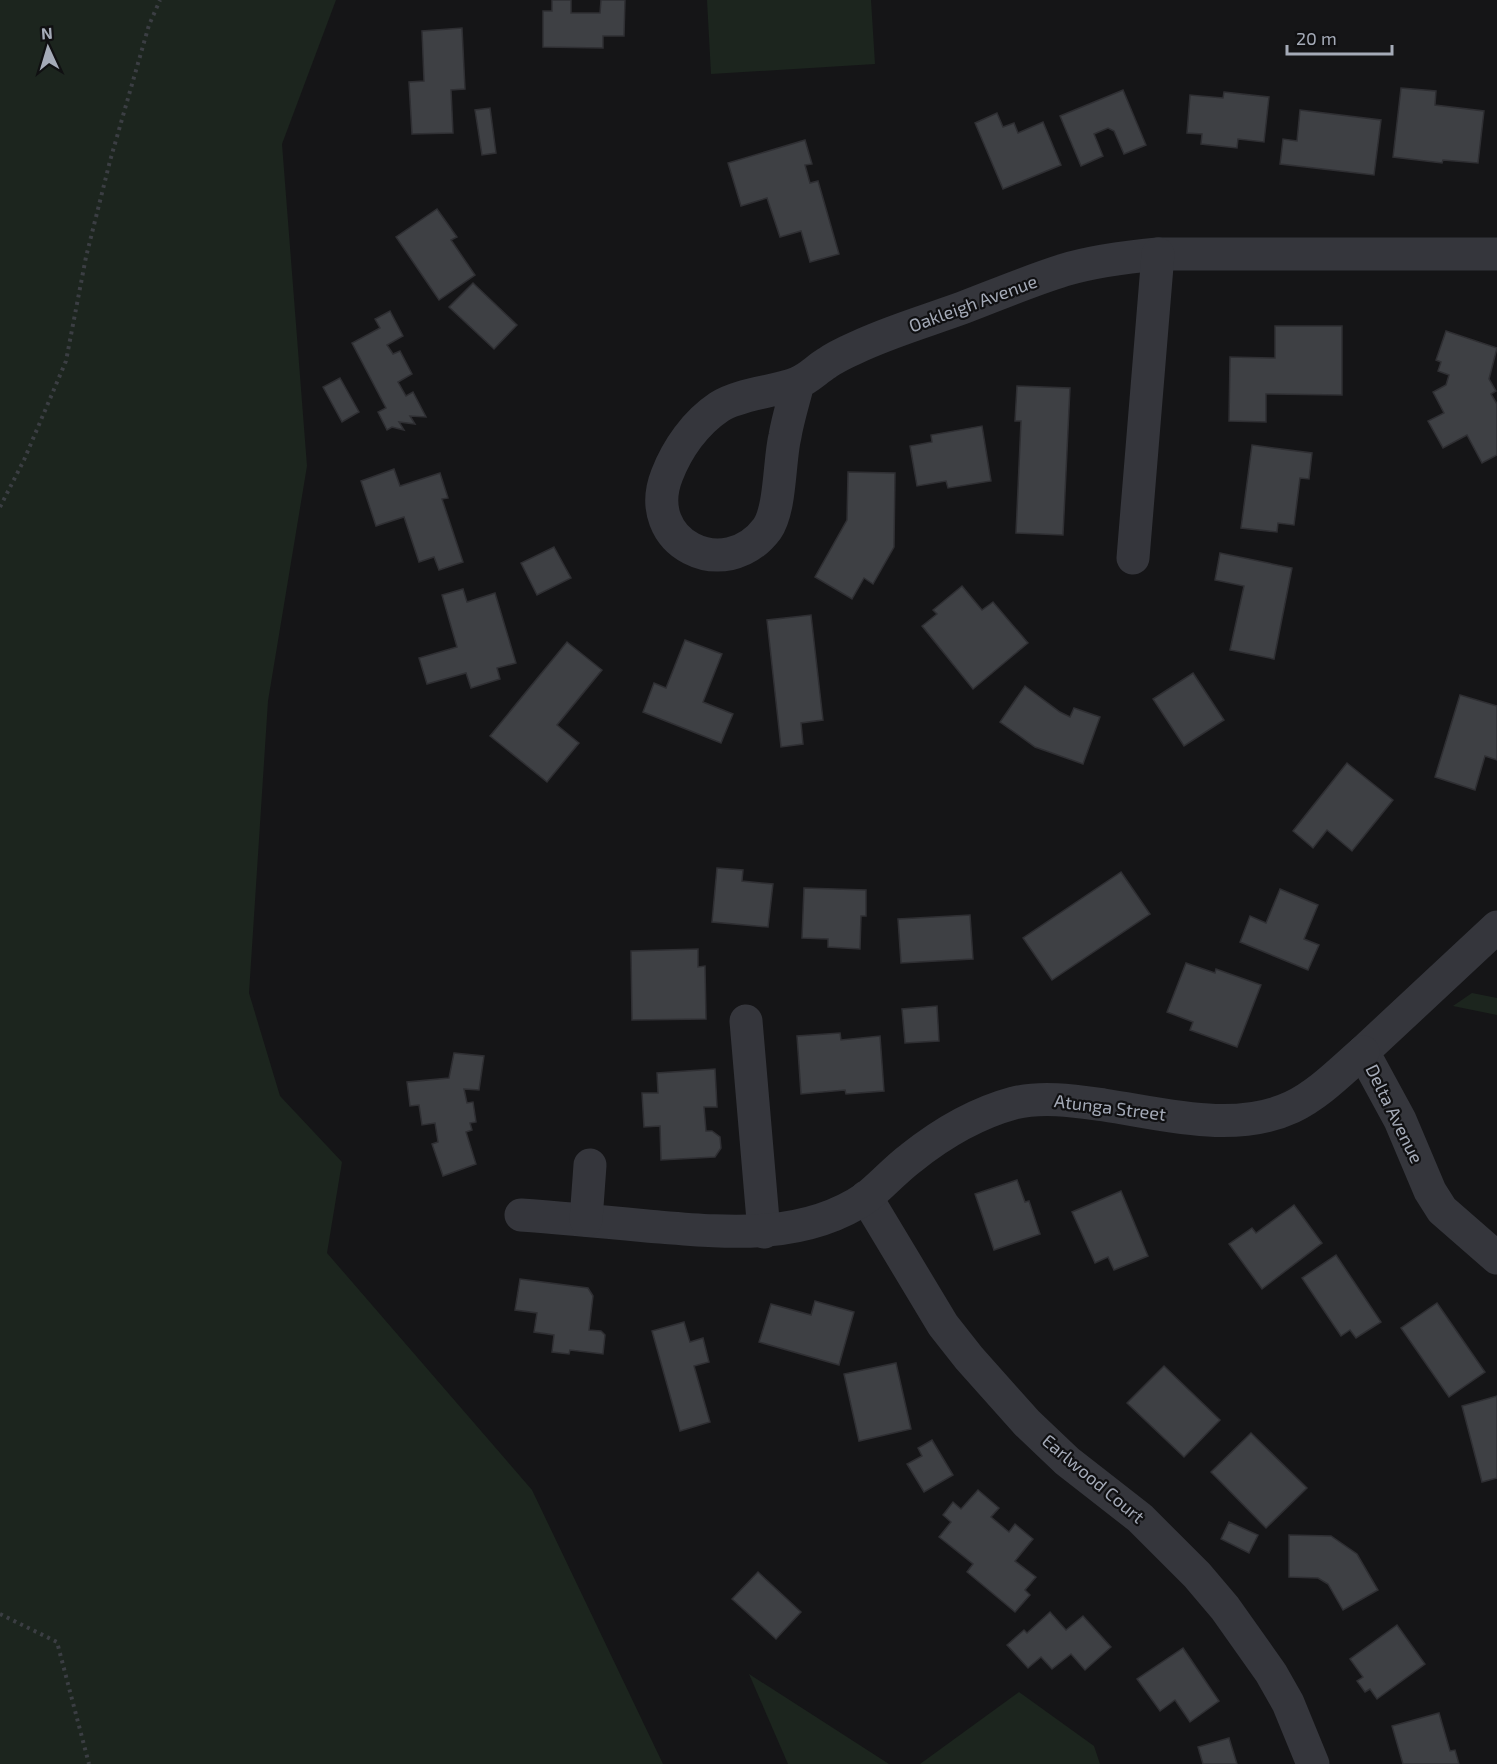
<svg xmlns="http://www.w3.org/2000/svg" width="1497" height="1764" font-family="'Exo 2',sans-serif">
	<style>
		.green { fill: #1c251e }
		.building { fill: #3e4044; stroke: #2f2f33; stroke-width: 1.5 }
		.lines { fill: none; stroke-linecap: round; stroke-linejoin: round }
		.path { stroke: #3b3e43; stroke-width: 4; stroke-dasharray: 3 4.5; stroke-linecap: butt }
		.minor { stroke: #35363c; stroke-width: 33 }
		.labels { text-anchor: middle; stroke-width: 4.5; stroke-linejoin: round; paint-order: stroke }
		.street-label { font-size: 18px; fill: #a5abb8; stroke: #101012 }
	</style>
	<rect width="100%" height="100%" fill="#151517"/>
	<!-- green -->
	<g class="green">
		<polygon points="0,0 336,0 282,144 307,466 268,701 249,993 280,1096 342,1162 327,1253 532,1490 663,1764 0,1764"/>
		<polygon points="707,0 871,0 875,64 711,74"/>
		<polygon points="1472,993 1497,998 1497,1015 1453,1006"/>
		<polygon points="749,1674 889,1764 788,1764"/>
		<polygon points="1019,1692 1094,1746 1100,1764 920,1764"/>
	</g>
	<!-- building -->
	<g class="building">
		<polygon points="552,0 571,0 571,13 600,13 601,0 625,0 624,36 603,36 603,48 543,47 543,11 552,11"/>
		<polygon points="462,28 465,89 451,90 453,133 412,134 409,82 424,81 422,31"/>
		<polygon points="1401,88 1436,91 1435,105 1484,111 1478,163 1443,160 1442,163 1393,157"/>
		<polygon points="1123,90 1146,145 1124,154 1114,131 1108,128 1094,134 1103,156 1081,166 1060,116"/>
		<polygon points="1224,92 1269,97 1264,142 1238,139 1237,148 1201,144 1202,134 1187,133 1190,95 1223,98"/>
		<polygon points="490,108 496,153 482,155 475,110"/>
		<polygon points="1300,110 1381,120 1374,175 1280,164 1283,139 1297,141"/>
		<polygon points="997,113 1003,127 1014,123 1018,133 1043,122 1061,165 1003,189 975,123"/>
		<polygon points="805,140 812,164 805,165 810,183 818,181 839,254 810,262 801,231 780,237 767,198 741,206 728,163"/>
		<polygon points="437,209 457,237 451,240 475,275 439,300 396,237"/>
		<polygon points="473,283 517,325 494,349 449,307"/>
		<polygon points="390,311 403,336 387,345 393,354 400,351 412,374 398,382 406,396 413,392 426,417 410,416 415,424 399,422 404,430 392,427 387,430 378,412 386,408 352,343 380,328 375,319"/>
		<polygon points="1275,326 1342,326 1342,395 1266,394 1266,422 1229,421 1230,357 1275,358"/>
		<polygon points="1446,331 1497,348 1489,379 1496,391 1491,394 1497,404 1497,455 1482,463 1467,435 1443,448 1428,421 1444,413 1433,392 1446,385 1449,375 1438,371 1441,362 1436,360"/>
		<polygon points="340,378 359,412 342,422 323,387"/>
		<polygon points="1017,386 1070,388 1063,535 1016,533 1021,421 1015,421"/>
		<polygon points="982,426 991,481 948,488 946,481 917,486 910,446 932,442 931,435"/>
		<polygon points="1252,445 1312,453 1309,479 1300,478 1294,525 1278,523 1277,532 1241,528"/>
		<polygon points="394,469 400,486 440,473 448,498 442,499 463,562 439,570 434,557 419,562 404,517 376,526 361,481"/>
		<polygon points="848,472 895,473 894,547 873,584 864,578 852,599 815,577 847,520"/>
		<polygon points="554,547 571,578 537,595 521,563"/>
		<polygon points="1220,553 1292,568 1274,659 1230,650 1244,586 1215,580"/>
		<polygon points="962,586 982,610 993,602 1028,643 973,689 922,626 937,614 933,610"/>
		<polygon points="463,589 467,602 495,593 516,663 497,668 500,679 471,688 466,673 427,684 419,658 457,647 442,595"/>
		<polygon points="811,615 823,720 801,723 803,744 781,747 767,620"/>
		<polygon points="685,640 722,654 703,702 733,714 721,743 643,712 654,683 666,688"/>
		<polygon points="567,642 602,670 557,725 579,743 547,782 490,736"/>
		<polygon points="1193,673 1224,720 1184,746 1153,699"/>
		<polygon points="1025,686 1060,712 1070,717 1074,708 1100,717 1083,764 1035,747 1000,722"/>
		<polygon points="1460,695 1497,706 1497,760 1485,756 1475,790 1435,777"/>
		<polygon points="1347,763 1393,800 1352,851 1327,830 1313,848 1293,831"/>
		<polygon points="717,868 743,870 742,881 773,884 768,927 712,922"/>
		<polygon points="1121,872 1150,914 1052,980 1023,938"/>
		<polygon points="804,888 866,890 866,916 861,916 860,949 828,947 828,939 802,938"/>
		<polygon points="1280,889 1318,905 1304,939 1319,945 1308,970 1240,942 1250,916 1266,923"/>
		<polygon points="970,915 973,959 901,963 898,919"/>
		<polygon points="698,949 698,967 705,966 706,1019 632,1020 631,951"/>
		<polygon points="1186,963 1215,973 1216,969 1261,985 1237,1047 1190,1030 1193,1022 1167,1012"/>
		<polygon points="937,1006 939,1041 905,1043 902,1009"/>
		<polygon points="840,1033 841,1040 880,1036 884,1091 846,1094 845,1090 801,1094 797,1036"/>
		<polygon points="454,1053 484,1056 479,1090 464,1089 467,1103 473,1102 476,1122 470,1123 472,1130 466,1132 476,1164 443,1176 432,1144 438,1142 435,1123 422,1125 419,1105 410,1106 407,1082 449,1078"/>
		<polygon points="715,1069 717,1107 704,1107 706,1131 712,1131 720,1137 721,1148 715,1157 661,1160 660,1126 644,1127 642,1093 658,1093 657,1073"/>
		<polygon points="1017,1180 1025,1202 1029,1201 1040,1234 994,1250 975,1194"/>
		<polygon points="1121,1191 1148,1256 1114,1270 1108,1257 1095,1263 1072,1212"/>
		<polygon points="1294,1205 1322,1243 1262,1289 1229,1244 1252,1228 1256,1233"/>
		<polygon points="1336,1255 1381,1322 1356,1338 1350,1330 1341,1336 1302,1278"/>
		<polygon points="520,1279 588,1288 593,1296 589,1330 601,1331 605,1335 603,1354 570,1350 569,1354 552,1352 554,1335 534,1332 537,1313 515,1310"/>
		<polygon points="815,1301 854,1312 839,1365 759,1342 771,1304 811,1315"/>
		<polygon points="1437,1303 1485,1372 1449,1397 1401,1328"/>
		<polygon points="684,1322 690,1342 703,1338 709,1362 694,1366 710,1422 680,1431 652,1331"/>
		<polygon points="896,1363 911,1429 859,1441 844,1374"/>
		<polygon points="1164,1366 1220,1420 1184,1457 1127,1403"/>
		<polygon points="1497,1396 1497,1478 1482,1482 1462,1406"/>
		<polygon points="1251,1433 1307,1488 1266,1528 1211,1472"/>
		<polygon points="932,1440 953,1475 924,1492 907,1464 922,1456 918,1448"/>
		<polygon points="978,1490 999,1508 991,1517 1009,1532 1015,1524 1033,1539 1015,1561 1036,1577 1025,1590 1030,1595 1015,1612 967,1572 973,1564 939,1537 951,1522 943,1515 953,1502 961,1509"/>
		<polygon points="1229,1522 1258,1535 1249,1553 1221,1539"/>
		<polygon points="1289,1535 1331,1536 1357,1554 1378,1590 1343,1610 1328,1584 1318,1578 1289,1577"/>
		<polygon points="758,1572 801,1612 776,1639 732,1599"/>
		<polygon points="1050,1612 1066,1630 1083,1616 1111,1647 1085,1670 1071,1654 1052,1669 1041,1657 1028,1668 1007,1645 1024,1630 1027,1633"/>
		<polygon points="1397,1625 1425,1664 1377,1699 1370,1689 1365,1692 1357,1681 1363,1677 1350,1659"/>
		<polygon points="1183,1648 1219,1701 1190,1722 1175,1700 1160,1711 1137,1679"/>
		<polygon points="1439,1713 1450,1751 1455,1750 1459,1764 1403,1764 1392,1726"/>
		<polygon points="1229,1738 1237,1764 1203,1764 1198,1747"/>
	</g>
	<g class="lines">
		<!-- path -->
		<g class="path">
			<polyline points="0,507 24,460 66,361 86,257 110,161 149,25 160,0"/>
			<polyline points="0,1614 57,1642 89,1764"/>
		</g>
		<!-- minor -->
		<g class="minor">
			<path d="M798,383C794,400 788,418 785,436C779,460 781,509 767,529C725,585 640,543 667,475C677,449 695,423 719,407C739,394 774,392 797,383C808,379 817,369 827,363C838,355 851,350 864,344C895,330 929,320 962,308C996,295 1029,281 1064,270C1094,261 1126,257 1158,254H1497"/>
			<polyline points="1133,558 1158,254"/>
			<polyline points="1497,927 1363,1052 1400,1120 1430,1191 1442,1210 1497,1258"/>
			<polyline points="746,1021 764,1232"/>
			<polyline points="866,1197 943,1325 969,1358 1027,1423 1067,1461 1140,1518 1197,1575 1225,1608 1271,1673 1288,1703 1313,1764"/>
			<path d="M521,1215C563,1218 605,1222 647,1226C721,1232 802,1242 867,1197C882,1185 895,1170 911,1158C941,1134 977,1113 1014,1103C1043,1096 1075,1101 1104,1105C1164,1114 1234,1134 1292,1107C1319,1094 1341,1071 1363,1052"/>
			<polyline points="586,1220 590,1165"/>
		</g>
	</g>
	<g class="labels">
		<!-- street labels -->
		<g class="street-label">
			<text transform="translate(973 304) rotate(-20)" y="6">Oakleigh Avenue</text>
			<text transform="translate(1110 1108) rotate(7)" y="6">Atunga Street</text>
			<text transform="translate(1394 1114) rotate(64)" y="6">Delta Avenue</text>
			<text transform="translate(1093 1479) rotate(40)" y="6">Earlwood Court</text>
		</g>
	</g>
	<!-- north arrow -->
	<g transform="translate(48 48) rotate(356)" stroke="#101012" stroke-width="4.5" paint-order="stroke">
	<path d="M0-4.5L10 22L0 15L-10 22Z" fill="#a5abb8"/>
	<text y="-9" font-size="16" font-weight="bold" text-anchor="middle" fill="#a5abb8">N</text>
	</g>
	<!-- scale -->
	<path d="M1287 45v9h105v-9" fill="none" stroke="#a5abb8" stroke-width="3"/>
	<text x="1296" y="45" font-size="18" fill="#a5abb8" stroke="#101012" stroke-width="4.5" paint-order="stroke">20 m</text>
</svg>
